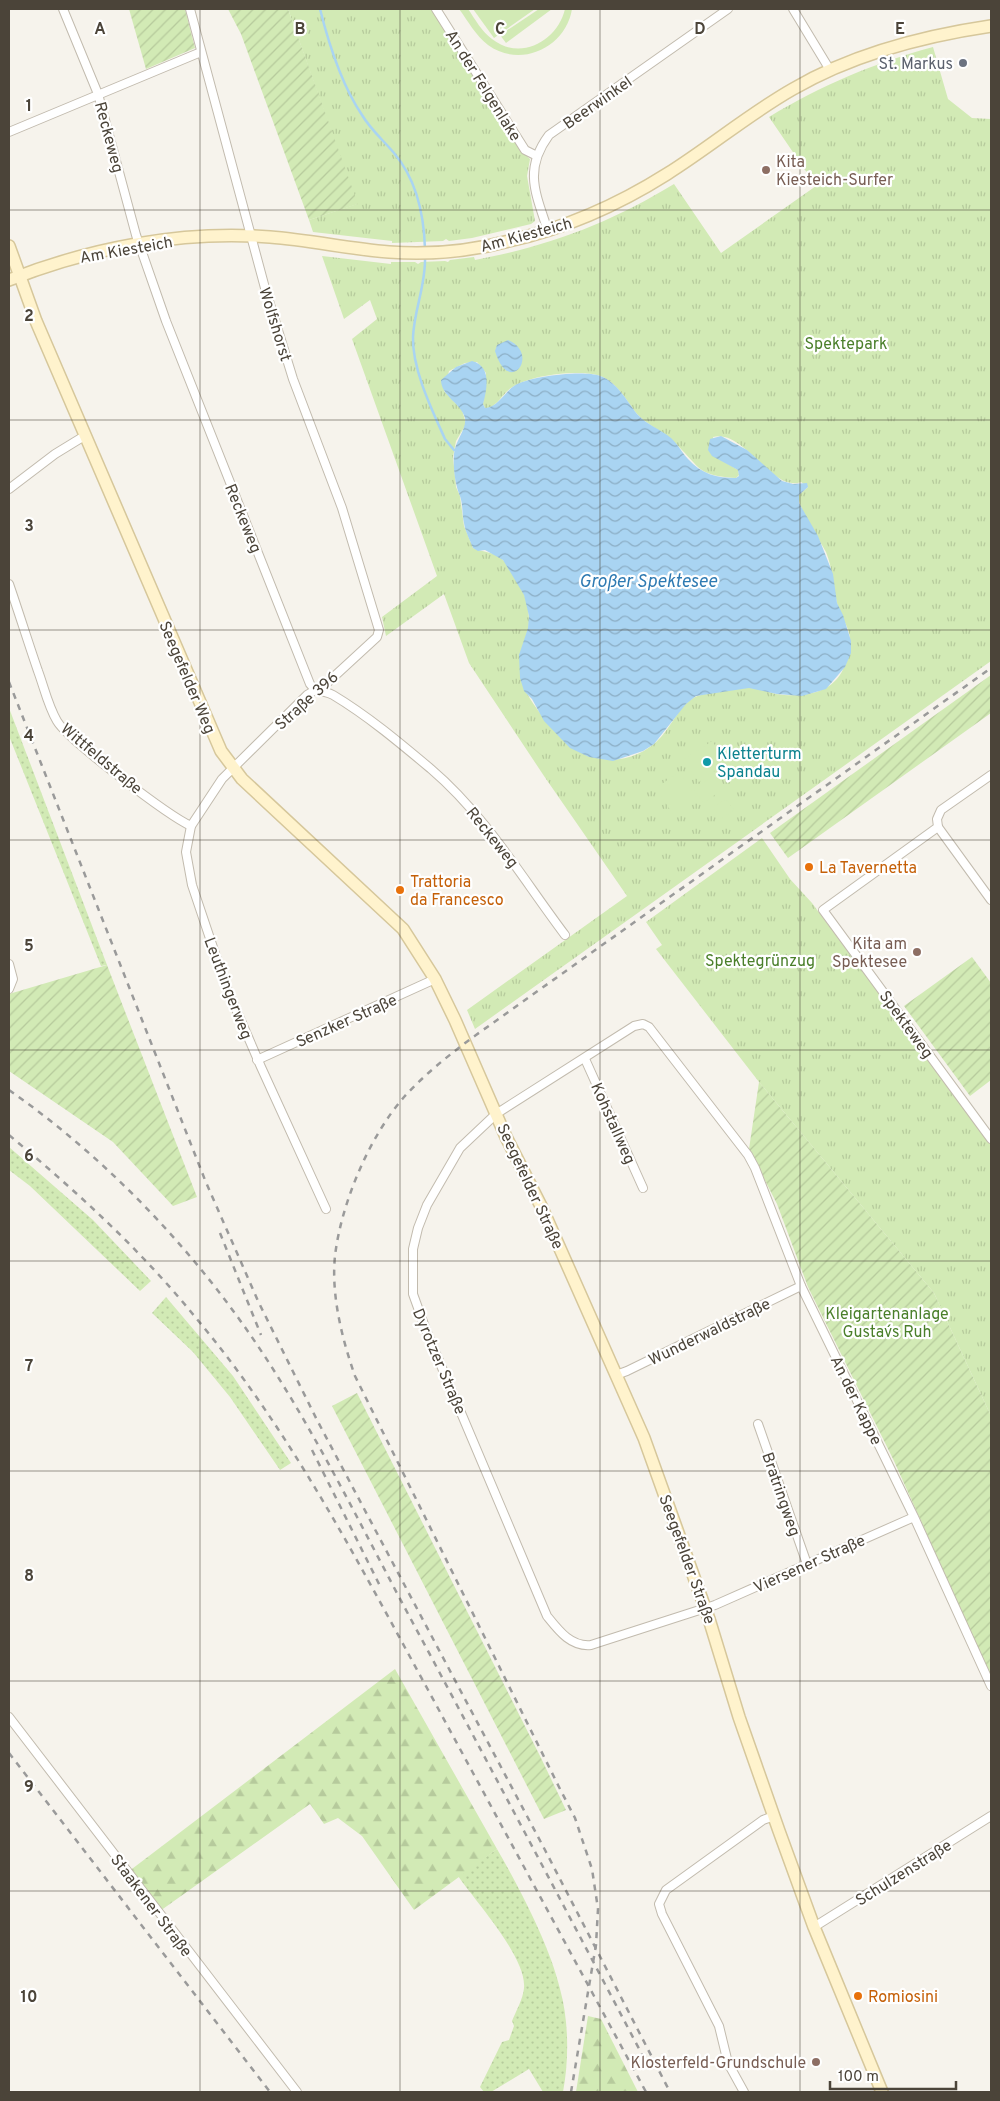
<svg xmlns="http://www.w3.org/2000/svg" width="1000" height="2101" font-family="Overpass,sans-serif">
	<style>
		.grass { fill: url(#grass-dots) }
		.forest { fill: url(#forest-firs) }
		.park { fill: url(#park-tufts); fill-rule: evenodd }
		.garden { fill: url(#garden-furrows) }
		.pitch { fill: #d2eab5 }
		.water { fill: url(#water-waves) }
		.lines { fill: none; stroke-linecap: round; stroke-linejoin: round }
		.stream { stroke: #a9d4f2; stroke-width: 2.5 }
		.street-casing { stroke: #c2bbae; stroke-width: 10 }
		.secondary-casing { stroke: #d6c79b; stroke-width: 14 }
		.street { stroke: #fff; stroke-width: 8 }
		.secondary { stroke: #fff3cd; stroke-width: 11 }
		.rail { stroke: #9a9a9a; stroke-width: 2.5; stroke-dasharray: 6 6; stroke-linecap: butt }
		.grid { fill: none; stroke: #4b4439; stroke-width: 1; stroke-opacity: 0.55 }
		.worship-dot { fill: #6b7280; stroke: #fff; stroke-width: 2 }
		.education-dot { fill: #8d6e63; stroke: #fff; stroke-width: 2 }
		.culture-dot { fill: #0f9aa8; stroke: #fff; stroke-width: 2 }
		.food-dot { fill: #e8710a; stroke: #fff; stroke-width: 2 }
		.labels { text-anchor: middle; stroke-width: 4.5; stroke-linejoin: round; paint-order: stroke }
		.worship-label { font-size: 16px; fill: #5b616d; stroke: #fff; text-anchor: end }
		.street-label { font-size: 16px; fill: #4b4439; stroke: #fff }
		.education-label { font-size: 16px; fill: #785e54; stroke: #fff; text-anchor: end }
		.park-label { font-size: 16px; fill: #4a7f2a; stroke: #fff }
		.culture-label { font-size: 16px; fill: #0d838f; stroke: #fff; text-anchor: start }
		.food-label { font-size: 16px; fill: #c56008; stroke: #fff; text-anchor: start }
		.water-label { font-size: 18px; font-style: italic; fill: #2e7ab2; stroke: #fff }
		.grid-label { font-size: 16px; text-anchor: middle; font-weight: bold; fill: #4b4439; stroke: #fff; stroke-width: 4.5; stroke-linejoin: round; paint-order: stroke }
	</style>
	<defs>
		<pattern id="grass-dots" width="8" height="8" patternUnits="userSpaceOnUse" patternTransform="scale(1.25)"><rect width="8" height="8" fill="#d2eab5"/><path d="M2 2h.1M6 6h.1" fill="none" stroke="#b6ca9c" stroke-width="1.8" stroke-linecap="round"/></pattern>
		<pattern id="forest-firs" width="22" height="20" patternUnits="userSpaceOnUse" patternTransform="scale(1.25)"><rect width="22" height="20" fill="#d2eab5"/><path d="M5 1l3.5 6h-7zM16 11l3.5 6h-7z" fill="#b6ca9c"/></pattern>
		<pattern id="park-tufts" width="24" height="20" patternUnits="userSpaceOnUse" patternTransform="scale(1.25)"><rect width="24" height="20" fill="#d2eab5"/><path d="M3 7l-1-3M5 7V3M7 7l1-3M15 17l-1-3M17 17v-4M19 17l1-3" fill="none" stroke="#b6ca9c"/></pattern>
		<pattern id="garden-furrows" width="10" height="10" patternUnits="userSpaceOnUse" patternTransform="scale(1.25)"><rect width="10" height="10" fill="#d2eab5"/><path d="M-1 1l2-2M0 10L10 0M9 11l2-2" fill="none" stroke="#b6ca9c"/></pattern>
		<pattern id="water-waves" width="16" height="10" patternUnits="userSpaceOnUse" patternTransform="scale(1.25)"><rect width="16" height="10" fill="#a9d4f2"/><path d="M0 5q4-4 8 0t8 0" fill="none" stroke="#8caec5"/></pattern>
	</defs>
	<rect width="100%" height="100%" fill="#f6f3ec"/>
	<!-- grass -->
	<g class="grass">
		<polygon points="9,708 107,965 101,966 9,736"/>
		<polygon points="9,1147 93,1220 151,1281 140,1291 30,1186 9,1170"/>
		<polygon points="166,1297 233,1376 291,1463 280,1470 230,1397 193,1352 152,1313"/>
		<path d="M497,1849C519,1887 550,1946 560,1989C569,2021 569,2060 563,2092H543L529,2069L491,2092H484L480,2087L502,2042L509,2040L514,2026L512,2021C516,2011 523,1999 524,1988C527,1958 476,1902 458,1876Z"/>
	</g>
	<!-- forest -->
	<g class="forest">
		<polygon points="395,1669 497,1849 414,1910 362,1836 338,1818 324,1824 310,1804 153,1916 124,1875"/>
		<polygon points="588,2016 601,2019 638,2092 576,2092"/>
	</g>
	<!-- park -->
	<g class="park">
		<polygon points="288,9 432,9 520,150 530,159 527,176 535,221 531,224 472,238 449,241 446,239 443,241 392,243 392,241 313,232 309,220 357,204"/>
		<path d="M933,47L948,99L972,118L991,119V661L475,1029L467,1010L627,896L544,776L469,663L444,594L386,636L382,617L437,576L352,339L377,319L370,300L344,319L322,256L391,264V262H415L418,264L421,262L445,261L448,262L450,260L474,257L475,260C549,246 610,223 674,184L721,253L816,186L769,117C822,85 874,63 933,47ZM477,362L486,373L483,404L485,408C496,409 502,394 511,388C530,375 575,370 597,375C615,379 626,400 637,414C648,426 665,432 676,444C702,469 696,475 736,478L739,475L738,470L720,459L713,437C745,429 772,493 801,482L808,487L799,495C796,506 820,540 826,552C833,569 833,586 837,603C840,616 851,629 850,642C850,649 847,658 845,664C836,694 802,698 776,694C768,692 759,688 750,688C742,687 701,693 695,697C680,705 672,725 661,737C630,771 580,765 554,730C542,715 522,694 521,673C519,653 523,647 528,629C533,608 519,575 503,560C492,550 482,553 473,548L464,526L460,496L456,487L453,457L456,441L465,426V420L462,410L444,391L449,371L465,363Z"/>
		<polygon points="762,838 790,879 812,903 991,1145 991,1416 934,1293 759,1082 656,949 662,945 646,922"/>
	</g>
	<!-- garden -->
	<g class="garden">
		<polygon points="129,9 185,9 195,48 146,69"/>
		<polygon points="228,9 288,9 358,204 309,220 241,34"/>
		<polygon points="991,675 991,713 788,858 770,833"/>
		<polygon points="972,957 991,983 991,1080 970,1096 904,1006"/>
		<polygon points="107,965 197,1197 173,1206 113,1142 9,1071 9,994"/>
		<polygon points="759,1082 934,1293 991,1416 991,1677 894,1461 808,1287 777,1204 749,1149"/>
		<polygon points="357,1393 541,1758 566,1810 544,1819 332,1406"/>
	</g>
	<!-- pitch -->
	<g class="pitch">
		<path d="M459,9H468C475,19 482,32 492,39C521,62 558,40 565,9H572C566,47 521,69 488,45C476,36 468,21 459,9Z"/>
		<polygon points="473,9 535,9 494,38"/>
		<polygon points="539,9 552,9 506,43 500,35"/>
		<polygon points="712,741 727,762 699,782 683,760"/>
		<polygon points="679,772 698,800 674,816 656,788"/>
		<polygon points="716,774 725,788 703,803 694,789"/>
		<polygon points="726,799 734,810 721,819 713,807"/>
	</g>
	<!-- water -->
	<g class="water">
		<path d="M508,340C541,354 509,398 495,351L497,345Z"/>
		<path d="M472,361C492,366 487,389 483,404L485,408C497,408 505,392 514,386C530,376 583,370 600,376C616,381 627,401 637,414C647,425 660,429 671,438C678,444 682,453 688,459C701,474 717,478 736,478L739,476L738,470L712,456L708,450L710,439L721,436L747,450L782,481L793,484L807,483L808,487L799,495V503L818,536L833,574L837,603L843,615L851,641V653L845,667L826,689L802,696L777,694L749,688L696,696L686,704L654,744L643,751L613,761L589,757L570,748L544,721L532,699L524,691L520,678L519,655L528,628L529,616L524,595L503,560L485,550L478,551L473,548C470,540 465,531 464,523C462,515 463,504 460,496C455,484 453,468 454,454C455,441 467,429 465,418C461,403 441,396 441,380L456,367Z"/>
	</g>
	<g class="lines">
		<!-- stream -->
		<g class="stream">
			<path d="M320,9C329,45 341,84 362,115C371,130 383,140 394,153C417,180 424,214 425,249"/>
			<path d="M425,257C426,285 414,310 413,337C412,369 432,410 445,439L454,450"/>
		</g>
		<!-- street casing -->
		<g class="street-casing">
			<g id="street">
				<path d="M63,9L98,94L136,235L166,321L310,684C315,692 326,691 333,695C368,716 400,743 431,769C486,816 522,878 565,935"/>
				<polyline points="190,9 265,288 293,379 342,508 379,630 377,637 327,683 307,695 222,779 191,826 186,852 192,885 226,986 261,1067 326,1209"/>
				<polyline points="436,9 525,150 537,156"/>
				<polyline points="793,9 830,70"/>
				<polyline points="9,132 201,52"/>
				<path d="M548,231C536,194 523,170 549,135L728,9"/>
				<polyline points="9,489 55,454 86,435"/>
				<path d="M9,584C19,613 28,642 38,671C44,687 48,706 57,721C68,740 169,816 191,826"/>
				<polyline points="991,775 941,810 937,819 938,827 823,910 991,1139"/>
				<polyline points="938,827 991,900"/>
				<polyline points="9,964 13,979 9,989"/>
				<polyline points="585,1059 643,1188"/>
				<polyline points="257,1060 435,979"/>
				<polyline points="616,1375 627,1371 801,1286"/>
				<polyline points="758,1424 807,1564"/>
				<path d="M914,1517L715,1605L591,1645C571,1647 559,1631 547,1616L426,1330L413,1294V1249L418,1228L427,1205L460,1148L496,1114L634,1026L643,1024L649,1027L748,1155L755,1168L801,1286L914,1517L991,1686"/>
				<polyline points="9,1717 297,2092"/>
				<polyline points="814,1927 991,1816"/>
				<polyline points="744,2092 728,2063 719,2026 662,1914 659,1904 666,1890 763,1820 774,1816"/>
			</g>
		</g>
		<!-- secondary casing -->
		<g class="secondary-casing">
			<g id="secondary">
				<polyline points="9,246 36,321 221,751 242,779 403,929 435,979 455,1020 506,1137 542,1208 644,1438 709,1619 739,1717 779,1831 814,1927 882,2092"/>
				<path d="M9,280C90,248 182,230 270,237C310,240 349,249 389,252C428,255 471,251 509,241C566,228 618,205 667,174C710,147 749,114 793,89C853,54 923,36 991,26"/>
			</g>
		</g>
		<!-- street -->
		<use href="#street" class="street"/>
		<!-- secondary -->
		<use href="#secondary" class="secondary"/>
		<!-- rail -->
		<g class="rail">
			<polyline points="9,682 205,1180 258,1301 317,1420 545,1850 670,2092"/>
			<path d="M9,1090C116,1165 209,1266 278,1377C330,1460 373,1550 420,1636C496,1778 572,1921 647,2064"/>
			<path d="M9,1135C76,1191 141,1250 196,1318C290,1430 357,1560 427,1688C500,1823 573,1957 646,2092"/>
			<polyline points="220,1233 261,1335"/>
			<polyline points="312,1450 381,1588"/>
			<polyline points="9,1753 270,2092"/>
			<path d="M571,2092L596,1945L598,1909L592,1869L575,1818L559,1787L355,1376C342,1339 331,1295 335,1256C341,1204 369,1137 404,1097C425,1074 450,1054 476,1035L991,668"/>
		</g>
	</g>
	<!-- grid -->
	<path class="grid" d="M200,9V2092M400,9V2092M600,9V2092M800,9V2092M9,210H991M9,420H991M9,630H991M9,840H991M9,1050H991M9,1261H991M9,1471H991M9,1681H991M9,1891H991"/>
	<!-- markers -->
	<circle class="worship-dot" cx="963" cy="63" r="5"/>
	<g class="education-dot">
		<circle cx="766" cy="170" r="5"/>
		<circle cx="917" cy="952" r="5"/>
		<circle cx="816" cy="2062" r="5"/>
	</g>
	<circle class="culture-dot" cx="707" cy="762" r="5"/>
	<g class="food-dot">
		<circle cx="809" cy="867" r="5"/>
		<circle cx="400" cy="890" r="5"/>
		<circle cx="858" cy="1996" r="5"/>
	</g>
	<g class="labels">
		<!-- worship labels -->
		<g class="worship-label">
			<text x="953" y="69">St. Markus</text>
		</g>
		<!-- street labels -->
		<g class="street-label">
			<text transform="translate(484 85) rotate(58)" y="6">An der Felgenlake</text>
			<text transform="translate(597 102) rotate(-35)" y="6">Beerwinkel</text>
			<text transform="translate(110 137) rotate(75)" y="6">Reckeweg</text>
			<text transform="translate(526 234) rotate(-15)" y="6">Am Kiesteich</text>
			<text transform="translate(126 249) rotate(-10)" y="6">Am Kiesteich</text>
			<text transform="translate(276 324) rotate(73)" y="6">Wolfshorst</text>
			<text transform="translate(244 518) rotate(68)" y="6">Reckeweg</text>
			<text transform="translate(188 677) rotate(67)" y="6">Seegefelder Weg</text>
			<text transform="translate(306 700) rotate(-42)" y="6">Straße 396</text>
			<text transform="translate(102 758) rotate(40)" y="6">Wittfeldstraße</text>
			<text transform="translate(493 837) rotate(51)" y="6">Reckeweg</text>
			<text transform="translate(229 988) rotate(69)" y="6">Leuthingerweg</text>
			<text transform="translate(346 1020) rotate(-24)" y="6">Senzker Straße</text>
			<text transform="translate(907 1024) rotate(54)" y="6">Spekteweg</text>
			<text transform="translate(614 1123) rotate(66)" y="6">Kohstallweg</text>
			<text transform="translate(531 1186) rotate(65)" y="6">Seegefelder Straße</text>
			<text transform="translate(709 1331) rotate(-26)" y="6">Wunderwaldstraße</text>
			<text transform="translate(440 1361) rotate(67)" y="6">Dyrotzer Straße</text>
			<text transform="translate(857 1400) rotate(64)" y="6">An der Kappe</text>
			<text transform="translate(782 1494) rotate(71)" y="6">Bratringweg</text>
			<text transform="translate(688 1559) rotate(70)" y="6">Seegefelder Straße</text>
			<text transform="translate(809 1563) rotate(-24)" y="6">Viersener Straße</text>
			<text transform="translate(903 1872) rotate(-32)" y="6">Schulzenstraße</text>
			<text transform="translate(152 1905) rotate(53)" y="6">Staakener Straße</text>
		</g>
		<!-- education labels -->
		<g class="education-label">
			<text x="776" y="167" text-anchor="start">Kita<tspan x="776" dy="18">Kiesteich-Surfer</tspan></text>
			<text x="907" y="949">Kita am<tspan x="907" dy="18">Spektesee</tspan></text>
			<text x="806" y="2068">Klosterfeld-Grundschule</text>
		</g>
		<!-- park labels -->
		<g class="park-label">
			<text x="846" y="349">Spektepark</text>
			<text x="760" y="966">Spektegrünzug</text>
			<text x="887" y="1319">Kleigartenanlage<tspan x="887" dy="18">Gustav´s Ruh</tspan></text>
		</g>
		<!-- culture labels -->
		<g class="culture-label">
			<text x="717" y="759">Kletterturm<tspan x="717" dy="18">Spandau</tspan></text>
		</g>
		<!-- food labels -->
		<g class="food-label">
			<text x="819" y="873">La Tavernetta</text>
			<text x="410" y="887">Trattoria<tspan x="410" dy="18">da Francesco</tspan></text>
			<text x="868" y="2002">Romiosini</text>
		</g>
		<!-- water labels -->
		<g class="water-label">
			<text x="648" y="587">Großer Spektesee</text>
		</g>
	</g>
	<g class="grid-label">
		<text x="100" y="34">A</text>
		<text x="300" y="34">B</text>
		<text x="500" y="34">C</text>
		<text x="700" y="34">D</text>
		<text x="900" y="34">E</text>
		<text x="29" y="111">1</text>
		<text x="29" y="321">2</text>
		<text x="29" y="531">3</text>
		<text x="29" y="741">4</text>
		<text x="29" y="951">5</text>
		<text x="29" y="1161">6</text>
		<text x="29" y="1371">7</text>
		<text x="29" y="1581">8</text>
		<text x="29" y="1792">9</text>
		<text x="29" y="2002">10</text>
	</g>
	<!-- border -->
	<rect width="1000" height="2101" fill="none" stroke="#4b4439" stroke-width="20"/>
	<!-- scale -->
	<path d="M830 2081v8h126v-8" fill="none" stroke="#4b4439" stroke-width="2.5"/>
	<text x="838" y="2081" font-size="15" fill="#4b4439" stroke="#ffffff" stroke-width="4" paint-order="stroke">100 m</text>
</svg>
